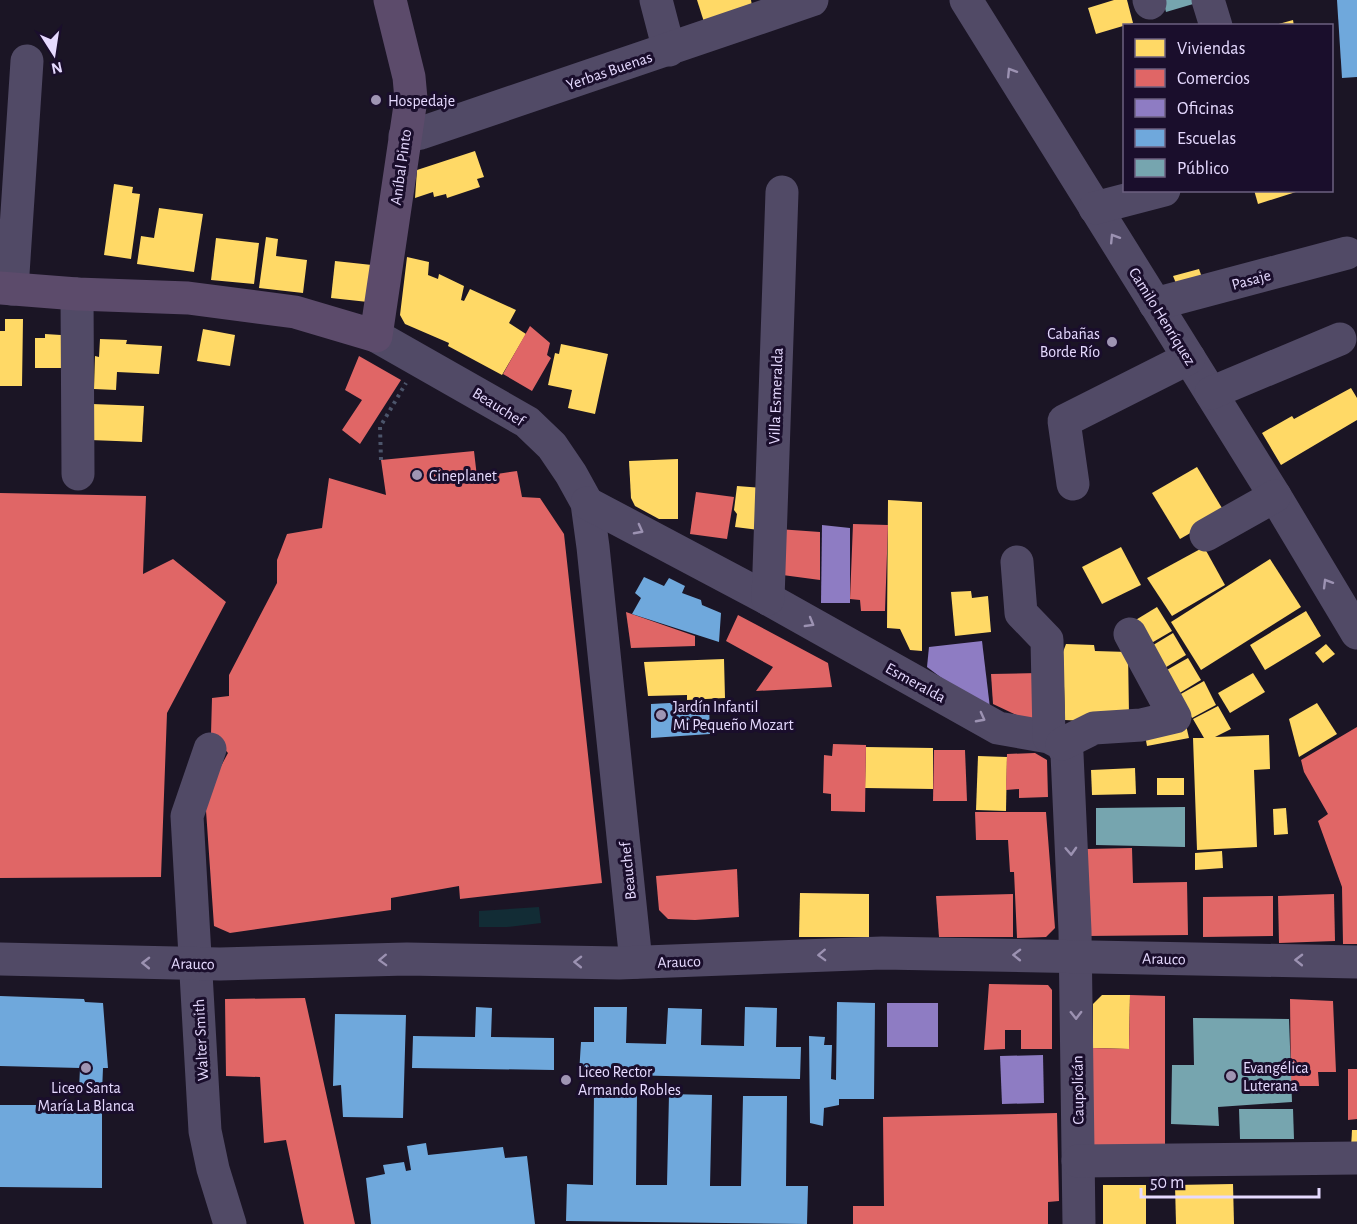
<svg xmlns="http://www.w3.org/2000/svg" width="1357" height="1224" font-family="'Alegreya Sans',sans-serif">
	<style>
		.green { fill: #122c35 }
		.homes { fill: #ffd966 }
		.shops { fill: #e06666 }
		.offices { fill: #8e7cc3 }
		.schools { fill: #6fa8dc }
		.public { fill: #76a5af }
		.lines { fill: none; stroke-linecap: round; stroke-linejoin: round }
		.path { stroke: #4c556b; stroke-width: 4; stroke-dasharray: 3 4.5; stroke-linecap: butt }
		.minor { stroke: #514a66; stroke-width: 33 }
		.major { stroke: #5c4b6b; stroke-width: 33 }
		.oneway { stroke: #9c92b2 }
		.poi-dot { fill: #9f95b3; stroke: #1a0e2c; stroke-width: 2 }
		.labels { text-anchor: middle; stroke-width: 6; stroke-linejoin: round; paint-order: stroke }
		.street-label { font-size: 16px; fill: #e6daff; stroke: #1a0e2c }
		.poi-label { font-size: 16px; fill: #e6daff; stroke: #1a0e2c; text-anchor: start }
	</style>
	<rect width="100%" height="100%" fill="#1b1525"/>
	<!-- green -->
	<polygon class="green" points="539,907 541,923 507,927 479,927 479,911"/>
	<!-- homes -->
	<g class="homes">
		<polygon points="697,0 751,0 752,6 704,22"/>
		<polygon points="1114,0 1127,0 1133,23 1096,34 1088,8"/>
		<polygon points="1293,20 1294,26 1275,26 1275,25"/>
		<polygon points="475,151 484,177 477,179 480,187 447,198 446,194 434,197 433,192 415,198 417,170"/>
		<polygon points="114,184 133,187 132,193 140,194 131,259 104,255"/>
		<polygon points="1254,190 1299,190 1299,191 1258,204"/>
		<polygon points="159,208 203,214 194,272 137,264 141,236 154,238"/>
		<polygon points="266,237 278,239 276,256 307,260 303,293 259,288"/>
		<polygon points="216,238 259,243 254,284 211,280"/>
		<polygon points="407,257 429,262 428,275 438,279 439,274 464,286 461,300 464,301 470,289 516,310 509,323 526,334 502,375 448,346 449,343 405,324 400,315"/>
		<polygon points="335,261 372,265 368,302 331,298"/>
		<polygon points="1199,269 1205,286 1180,293 1173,276"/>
		<polygon points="5,319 23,319 22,386 0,386 0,331 5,331"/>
		<polygon points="203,329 235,335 230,366 197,361"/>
		<polygon points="45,334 61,335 69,368 35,368 35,338 45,338"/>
		<polygon points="100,339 127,340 126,344 162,346 159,374 117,372 116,390 94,389 95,356 99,357"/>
		<polygon points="561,344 608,354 595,414 568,408 572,390 548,385 555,353 559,354"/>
		<polygon points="1351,388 1357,398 1357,420 1281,465 1262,433 1292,416 1294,419"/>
		<polygon points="92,404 144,406 142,442 90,440"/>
		<polygon points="678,459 678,519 659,519 635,506 631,498 629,461"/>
		<polygon points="1197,467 1225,513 1180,539 1152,493"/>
		<polygon points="737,486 763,488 759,530 735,527 737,514 734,510"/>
		<polygon points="888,500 922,502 922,651 910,650 900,629 887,628"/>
		<polygon points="1121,547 1141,585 1102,604 1082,567"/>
		<polygon points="1204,547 1225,585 1172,616 1147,578"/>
		<polygon points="1270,559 1301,607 1201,670 1171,622"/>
		<polygon points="971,591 972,598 988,596 991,632 955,636 951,592"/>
		<polygon points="1157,607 1172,631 1148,645 1134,621"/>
		<polygon points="1306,611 1321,636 1265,670 1250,645"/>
		<polygon points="1173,633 1186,655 1163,669 1150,647"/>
		<polygon points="1066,644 1094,645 1095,651 1128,652 1129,715 1086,721 1065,720 1063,652"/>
		<polygon points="1326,644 1335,654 1323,663 1315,653"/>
		<polygon points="1188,658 1201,680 1178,694 1165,671"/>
		<polygon points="724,659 725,698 687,700 687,695 648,696 644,662"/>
		<polygon points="1253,673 1265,692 1230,713 1218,693"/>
		<polygon points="1204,681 1216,705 1192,718 1179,695"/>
		<polygon points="1317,703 1337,734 1299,757 1289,719"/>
		<polygon points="1218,706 1231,729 1215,737 1269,735 1270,769 1254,770 1257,847 1197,850 1193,738 1204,738 1193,719"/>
		<polygon points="1185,721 1189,738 1147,746 1144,730"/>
		<polygon points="866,747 933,748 933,789 865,788"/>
		<polygon points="978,756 1007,757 1006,811 976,810"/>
		<polygon points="1135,768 1136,794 1092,795 1091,770"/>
		<rect x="1157" y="778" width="27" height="17"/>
		<polygon points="1286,808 1288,834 1274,835 1273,809"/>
		<polygon points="1222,851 1223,868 1195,870 1195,853"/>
		<polygon points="800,893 869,894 869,937 799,937"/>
		<polygon points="1102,995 1130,995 1129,1049 1093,1048 1093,1004"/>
		<polygon points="1352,1130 1357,1130 1357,1148 1351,1148"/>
		<polygon points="1233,1184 1234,1224 1176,1224 1175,1185"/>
		<rect x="1103" y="1185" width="43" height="39"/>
	</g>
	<!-- shops -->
	<g class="shops">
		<polygon points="530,326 550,343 547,355 551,358 532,391 503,374"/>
		<polygon points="359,356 401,380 360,444 342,430 362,400 345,390"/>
		<polygon points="474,451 477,477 517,471 522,497 540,498 564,534 602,883 460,899 459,886 391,898 391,910 230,933 214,926 205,796 228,753 211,734 212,698 229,696 229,675 277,583 277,560 287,534 322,528 329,478 386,495 381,460"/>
		<polygon points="696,492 734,497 727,539 690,534"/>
		<polygon points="0,493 146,496 143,574 173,559 226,602 167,713 161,877 0,878"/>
		<polygon points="853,524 888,525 885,611 861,611 860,600 850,599"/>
		<polygon points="778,529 820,532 820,580 775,574"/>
		<polygon points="626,612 695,636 695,646 631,648"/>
		<polygon points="738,615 828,663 832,687 756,691 773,667 726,641"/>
		<polygon points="1039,673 1044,718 1027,720 993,704 991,674"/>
		<polygon points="1357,727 1357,944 1343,944 1342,887 1318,821 1328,814 1304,772 1301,760"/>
		<polygon points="833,744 866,745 865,812 831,811 831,794 823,793 824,755 832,756"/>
		<polygon points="934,750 965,750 967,801 933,801"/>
		<polygon points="1035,753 1047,760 1048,797 1019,798 1019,789 1006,790 1007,754"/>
		<polygon points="975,812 1046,812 1055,928 1046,937 1017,938 1014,872 1010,872 1008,840 976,840"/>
		<polygon points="1132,848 1133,883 1187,882 1188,935 1087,936 1087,849"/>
		<polygon points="737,869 739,917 695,920 668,919 659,910 656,876"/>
		<polygon points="1013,894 1013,937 939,937 936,896"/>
		<polygon points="1334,894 1335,941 1279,943 1278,896"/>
		<polygon points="1273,896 1273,936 1203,937 1203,897"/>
		<polygon points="989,984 1048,985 1052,990 1052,1049 1021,1049 1021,1030 1005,1030 1005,1049 984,1050"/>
		<polygon points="1130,995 1165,996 1165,1150 1092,1150 1093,1048 1129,1049"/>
		<polygon points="305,998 355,1224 304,1224 286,1140 264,1143 260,1077 226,1076 225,999"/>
		<polygon points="1290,999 1333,1001 1336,1072 1318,1072 1319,1086 1291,1086"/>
		<polygon points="1348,1069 1357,1069 1357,1119 1348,1120"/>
		<polygon points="1057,1113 1059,1201 1048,1202 1048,1224 853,1224 853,1206 884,1206 883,1117"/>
	</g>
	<!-- offices -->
	<g class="offices">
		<polygon points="822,525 850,528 850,603 821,603"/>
		<polygon points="982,641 990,708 963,694 927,667 929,647"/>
		<rect x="887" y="1003" width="51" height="44"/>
		<polygon points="1043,1055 1044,1103 1002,1104 1000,1056"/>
	</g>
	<!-- schools -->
	<g class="schools">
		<polygon points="1337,0 1357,0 1357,77 1342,78"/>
		<polygon points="644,577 664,586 669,578 685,586 682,593 701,600 702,605 721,613 719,642 632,614 641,598 635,593"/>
		<polygon points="688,702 689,706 709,705 710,734 651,738 651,704"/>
		<polygon points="0,996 84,999 85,1002 103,1003 108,1068 103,1068 102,1092 79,1091 80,1068 0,1066"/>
		<polygon points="837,1002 875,1003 874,1099 839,1099 839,1105 824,1108 823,1126 810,1123 809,1036 825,1037 824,1045 832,1045 831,1079 836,1080"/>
		<polygon points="476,1007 492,1008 491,1037 554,1038 554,1070 412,1068 413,1036 475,1037"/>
		<polygon points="594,1007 627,1007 626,1043 666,1044 668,1008 702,1009 701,1045 744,1046 745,1007 777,1008 776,1047 801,1047 800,1079 579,1074 581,1042 594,1042"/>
		<polygon points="335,1014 406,1015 403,1118 343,1117 341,1085 333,1086"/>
		<polygon points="594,1093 637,1093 636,1185 667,1185 669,1094 712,1095 710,1186 741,1186 743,1096 787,1096 786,1186 808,1186 807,1224 566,1221 567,1184 593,1185"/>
		<polygon points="0,1105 102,1105 102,1188 0,1187"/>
		<polygon points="426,1143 428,1155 503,1147 505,1158 527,1156 535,1224 371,1224 366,1178 385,1174 383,1165 404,1162 406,1171 411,1170 407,1146"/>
	</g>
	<!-- public -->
	<g class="public">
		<polygon points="1163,0 1199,0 1200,2 1166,12"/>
		<polygon points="1185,807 1185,847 1096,845 1096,808"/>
		<polygon points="1193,1018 1289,1019 1292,1102 1218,1107 1219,1126 1171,1124 1172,1065 1194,1065"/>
		<polygon points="1239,1109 1293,1109 1294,1139 1240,1139"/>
	</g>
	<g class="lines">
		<!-- path -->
		<polyline class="path" points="381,460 380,427 406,383"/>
		<!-- minor -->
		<g class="minor">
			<polyline points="656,0 669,50"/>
			<polyline points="966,0 1275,496 1357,633"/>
			<polyline points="1149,0 1150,3"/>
			<polyline points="1208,0 1216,26"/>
			<polyline points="405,136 421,133 812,0"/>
			<polyline points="1095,208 1164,190"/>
			<polyline points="12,289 27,61"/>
			<polyline points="77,294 78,474"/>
			<polyline points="1155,304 1347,253"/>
			<polyline points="376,336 527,422 552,446 571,474 587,503 593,547 636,962"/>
			<polyline points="1211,393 1340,339"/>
			<polyline points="1073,484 1064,421 1189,358"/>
			<polyline points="587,503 768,599 998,728 1049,737 1062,744 1067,754 1075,931 1079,1224"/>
			<polyline points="1206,535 1275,496"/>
			<polyline points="1017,562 1021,613 1047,640 1049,737"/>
			<polyline points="768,599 782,192"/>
			<polyline points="1062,744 1094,728 1141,725 1175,717 1130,634"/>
			<polyline points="210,749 187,816 205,1131 213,1169 230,1224"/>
			<polyline points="0,959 220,964 407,959 619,963 882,953 1357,962"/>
			<polyline points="1078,1161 1357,1158"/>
		</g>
		<!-- major -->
		<polyline class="major" points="0,288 77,294 188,298 295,312 376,336 411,99 409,77 390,0"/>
	</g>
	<!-- one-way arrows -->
	<defs><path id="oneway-chevron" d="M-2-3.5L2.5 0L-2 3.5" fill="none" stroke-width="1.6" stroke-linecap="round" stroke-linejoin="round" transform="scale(1.5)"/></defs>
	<g class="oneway">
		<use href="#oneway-chevron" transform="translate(1011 72) rotate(-122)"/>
		<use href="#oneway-chevron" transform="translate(1114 238) rotate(-122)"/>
		<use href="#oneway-chevron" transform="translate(639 530) rotate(28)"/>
		<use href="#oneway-chevron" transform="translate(1327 583) rotate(-121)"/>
		<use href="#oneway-chevron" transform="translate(810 623) rotate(30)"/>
		<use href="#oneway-chevron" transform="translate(981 718) rotate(28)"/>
		<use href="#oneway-chevron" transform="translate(1071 851) rotate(87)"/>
		<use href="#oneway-chevron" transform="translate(822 955) rotate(178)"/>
		<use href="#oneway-chevron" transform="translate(1017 955) rotate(-179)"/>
		<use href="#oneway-chevron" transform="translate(383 960) rotate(178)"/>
		<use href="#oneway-chevron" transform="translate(1299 960) rotate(-179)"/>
		<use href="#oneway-chevron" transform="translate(578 962) rotate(-179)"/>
		<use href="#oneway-chevron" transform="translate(146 963) rotate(-179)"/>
		<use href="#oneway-chevron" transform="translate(1076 1015) rotate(89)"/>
	</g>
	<!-- markers -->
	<g class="poi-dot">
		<circle cx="376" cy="100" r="6"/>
		<circle cx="1112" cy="342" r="6"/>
		<circle cx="417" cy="475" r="6"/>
		<circle cx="661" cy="715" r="6"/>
		<circle cx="86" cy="1068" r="6"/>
		<circle cx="1231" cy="1076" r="6"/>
		<circle cx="566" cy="1080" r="6"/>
	</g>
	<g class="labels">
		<!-- street labels -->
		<g class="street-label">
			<text transform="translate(609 70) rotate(-19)" y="6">Yerbas Buenas</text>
			<text transform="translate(400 167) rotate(-82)" y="6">Aníbal Pinto</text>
			<text transform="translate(1251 279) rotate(-15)" y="6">Pasaje</text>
			<text transform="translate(1163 316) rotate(58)" y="6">Camilo Henríquez</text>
			<text transform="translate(775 396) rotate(-88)" y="6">Villa Esmeralda</text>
			<text transform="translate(499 406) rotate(32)" y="6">Beauchef</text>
			<text transform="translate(916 682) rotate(29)" y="6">Esmeralda</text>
			<text transform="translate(627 871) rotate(-96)" y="6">Beauchef</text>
			<text transform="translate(1164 958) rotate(1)" y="6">Arauco</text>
			<text transform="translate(679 961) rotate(-2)" y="6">Arauco</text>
			<text transform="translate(193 963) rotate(1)" y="6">Arauco</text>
			<text transform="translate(200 1040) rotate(-93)" y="6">Walter Smith</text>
			<text transform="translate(1077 1090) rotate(-91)" y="6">Caupolicán</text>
		</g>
		<!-- poi labels -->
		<g class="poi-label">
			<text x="388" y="106">Hospedaje</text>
			<text x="1100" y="339" text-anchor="end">Cabañas<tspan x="1100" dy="18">Borde Río</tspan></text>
			<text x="429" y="481">Cineplanet</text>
			<text x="673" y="712">Jardín Infantil<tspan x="673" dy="18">Mi Pequeño Mozart</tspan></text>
			<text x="1243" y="1073">Evangélica<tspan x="1243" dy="18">Luterana</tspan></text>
			<text x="578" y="1077">Liceo Rector<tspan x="578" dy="18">Armando Robles</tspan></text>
			<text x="86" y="1093" text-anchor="middle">Liceo Santa<tspan x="86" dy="18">María La Blanca</tspan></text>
		</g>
	</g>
	<!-- legend -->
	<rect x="1123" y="24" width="210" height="168" fill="#1a0e2c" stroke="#6c6080" stroke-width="1.5"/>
	<rect x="1135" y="39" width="30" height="18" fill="#ffd966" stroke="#6c6080" stroke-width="1.5"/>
	<text x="1177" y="54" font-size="18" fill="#e6daff">Viviendas</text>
	<rect x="1135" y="69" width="30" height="18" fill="#e06666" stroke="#6c6080" stroke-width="1.5"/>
	<text x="1177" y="84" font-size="18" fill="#e6daff">Comercios</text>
	<rect x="1135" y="99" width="30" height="18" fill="#8e7cc3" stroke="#6c6080" stroke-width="1.5"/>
	<text x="1177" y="114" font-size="18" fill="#e6daff">Oficinas</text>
	<rect x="1135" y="129" width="30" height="18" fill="#6fa8dc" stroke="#6c6080" stroke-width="1.5"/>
	<text x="1177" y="144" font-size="18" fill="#e6daff">Escuelas</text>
	<rect x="1135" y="159" width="30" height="18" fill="#76a5af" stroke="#6c6080" stroke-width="1.5"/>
	<text x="1177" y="174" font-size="18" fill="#e6daff">Público</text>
	<!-- north arrow -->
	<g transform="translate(54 54) rotate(168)" stroke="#1a0e2c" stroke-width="4.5" paint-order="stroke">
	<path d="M0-4.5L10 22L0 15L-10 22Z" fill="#e6daff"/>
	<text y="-9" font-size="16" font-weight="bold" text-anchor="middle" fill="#e6daff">N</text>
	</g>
	<!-- scale -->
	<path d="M1141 1188v9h178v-9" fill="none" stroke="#e6daff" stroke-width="3"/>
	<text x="1150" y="1188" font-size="18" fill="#e6daff" stroke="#1a0e2c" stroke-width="4.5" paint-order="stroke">50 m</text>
</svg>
